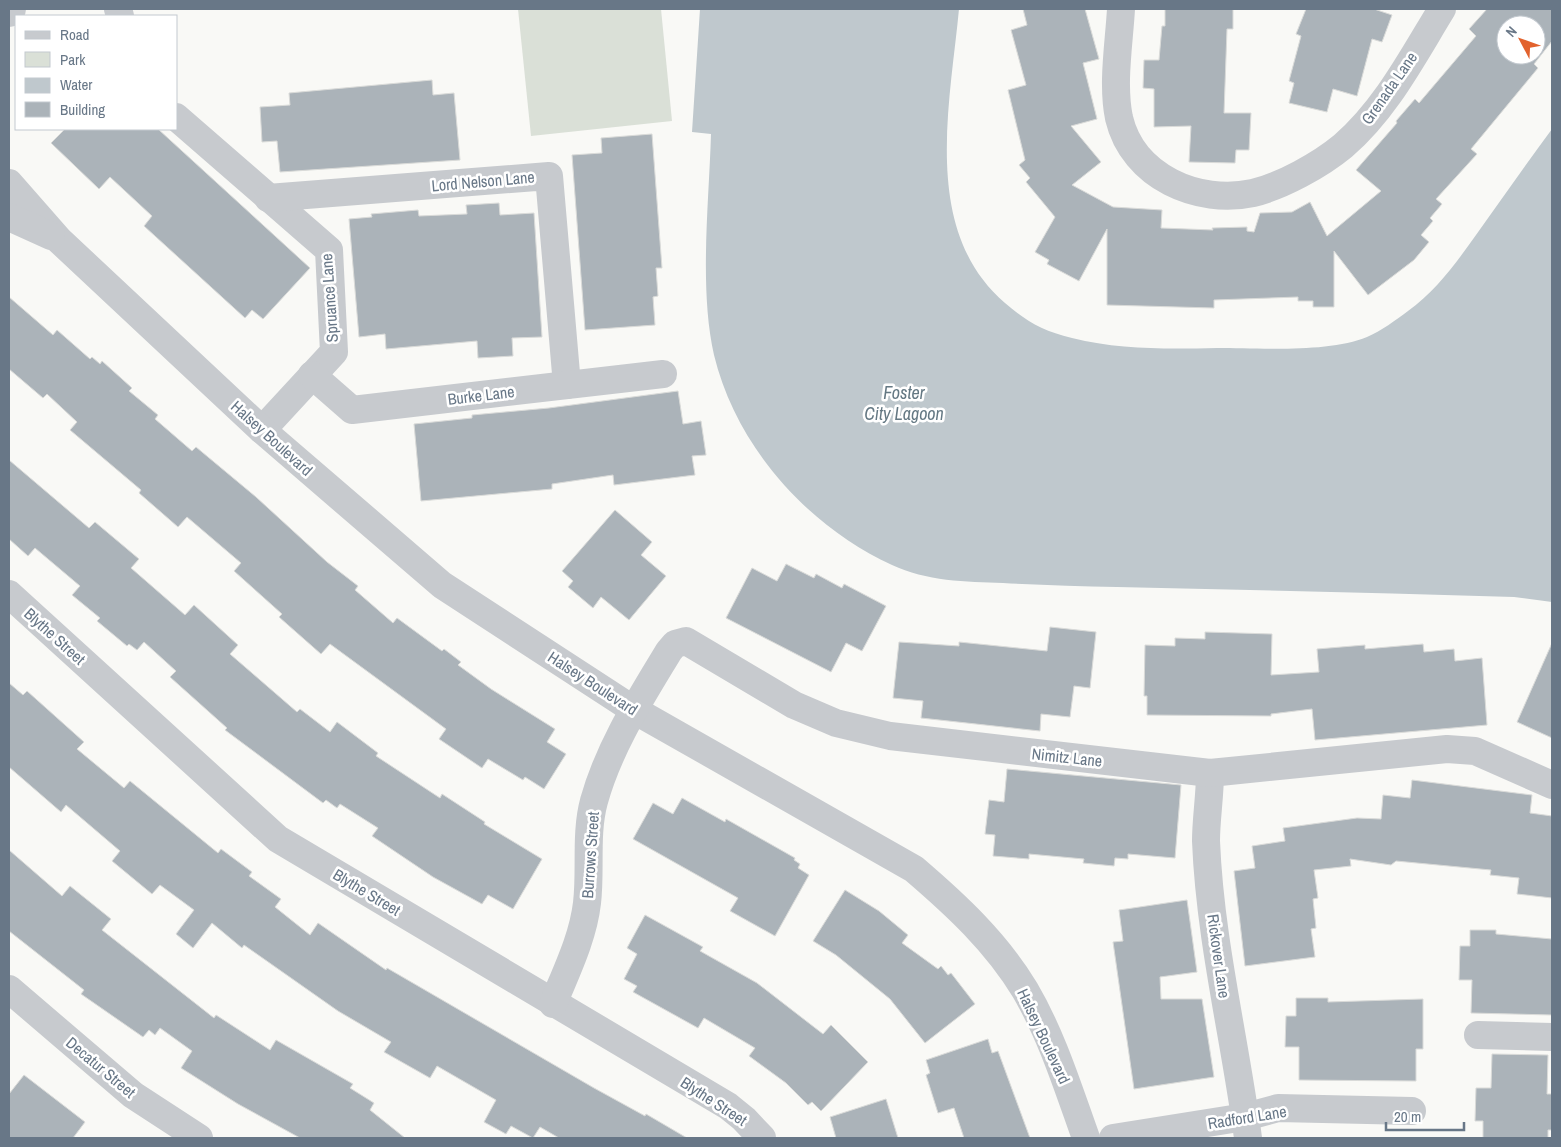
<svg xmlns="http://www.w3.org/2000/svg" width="1561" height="1147" font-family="'Archivo Narrow',sans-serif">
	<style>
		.green { fill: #dae0d7 }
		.water { fill: #bfc8cd }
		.building { fill: #abb3b9; stroke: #dadbd9; fill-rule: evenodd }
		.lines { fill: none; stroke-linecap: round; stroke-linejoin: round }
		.minor { stroke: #c7cace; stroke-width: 28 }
		.labels { text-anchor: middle; stroke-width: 5; stroke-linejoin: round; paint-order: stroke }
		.street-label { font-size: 16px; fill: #687787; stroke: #fff }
		.water-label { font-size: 18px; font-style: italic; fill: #647883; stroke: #fff }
	</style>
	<rect width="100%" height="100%" fill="#f9f9f6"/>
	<!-- green -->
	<polygon class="green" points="518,9 661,9 672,121 531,136"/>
	<!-- water -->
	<path class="water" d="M700,9H959C950,105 921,231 1005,303C1027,322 1043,331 1072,338C1120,350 1169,349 1217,348C1260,348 1329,353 1367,337C1381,331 1396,320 1408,311C1436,291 1456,263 1476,235C1501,200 1526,164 1552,129V602L1514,597C1382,593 1249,590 1117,587C1079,586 1041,585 1003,583C966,582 926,581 892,565C807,526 736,446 714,355C699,288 709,203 711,134L692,132Z"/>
	<!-- building -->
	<g class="building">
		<path d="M1023,9H1085L1099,59L1083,63L1097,119L1071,126L1101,162L1072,185L1113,207L1162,210L1161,228L1213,230L1212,228L1247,227V231L1254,232L1260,213L1292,212L1310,202L1327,236L1381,191L1356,170L1397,123L1396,121L1415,99L1419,103L1476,36L1469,29L1487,9H1552V41L1534,64L1538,68L1471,149L1477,154L1436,199L1442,204L1430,218L1433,221L1421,235L1429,242L1414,260L1368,295L1334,251V307H1313V301H1298V297L1214,300V308L1107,305V229L1079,281L1047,264L1049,260L1035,252L1055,217L1026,182L1030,178L1019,165L1025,160L1008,90L1026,85L1011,30L1027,25ZM1506,25H1536V55H1506Z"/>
		<polygon points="1165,9 1233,9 1233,29 1227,29 1224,113 1251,113 1249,150 1236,150 1235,163 1189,162 1191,126 1154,127 1154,89 1143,88 1144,60 1159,60 1162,26 1165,26"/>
		<polygon points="1306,9 1374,9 1392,15 1382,42 1372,39 1357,96 1333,89 1327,112 1289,103 1294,83 1289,81 1301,36 1296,34"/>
		<polygon points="432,80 433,95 454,93 460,160 280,172 277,141 262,142 260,107 290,105 289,93"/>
		<polygon points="65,129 158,129 310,268 263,319 252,310 245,318 144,226 152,216 110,177 99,189 51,143"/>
		<polygon points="652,134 662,268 656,268 658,296 653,297 655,325 585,330 572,155 602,153 601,138"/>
		<polygon points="499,203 500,215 534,213 542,337 512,338 513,356 478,358 477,341 386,349 385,334 359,337 349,219 372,217 371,214 418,210 419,216 467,214 466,205"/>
		<polygon points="9,297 53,335 57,330 90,359 92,357 100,364 102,361 132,388 129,391 158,415 155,419 192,451 196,447 256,497 327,562 358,586 355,590 393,623 397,618 442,651 444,649 461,662 458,665 491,689 555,729 547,742 566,754 544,789 525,777 523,780 488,759 482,768 439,739 446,729 330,644 321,654 279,617 282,614 234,571 241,563 187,517 178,527 139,493 141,490 70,430 77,422 47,394 43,398 9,369"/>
		<polygon points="678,391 683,424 701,421 706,455 692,456 695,475 614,485 613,475 552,484 552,489 421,501 414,424 472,418 472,415 549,408"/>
		<polygon points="9,460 89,528 95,522 139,559 131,568 185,615 194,605 238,645 230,654 297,712 300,709 330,732 337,722 378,753 376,756 440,798 442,794 485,822 484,824 542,859 513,909 488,895 482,904 433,877 372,836 378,828 340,804 337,808 326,800 323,803 225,730 227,728 170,677 176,671 144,642 137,650 129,644 127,646 97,621 100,618 72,595 80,586 35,548 28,556 9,539"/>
		<polygon points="615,510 652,542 641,555 666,576 629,620 601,597 593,608 568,587 573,581 562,571"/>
		<polygon points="786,564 814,578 816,574 842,588 844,584 886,606 862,651 846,643 831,672 726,618 752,568 777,581"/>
		<polygon points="1050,627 1096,632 1090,688 1074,686 1070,717 1041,714 1040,731 921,718 923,701 893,698 899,642 959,646 959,642 1047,651"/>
		<polygon points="1205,632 1272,634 1271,675 1319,672 1317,649 1365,645 1365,649 1423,644 1424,652 1454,649 1455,661 1482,658 1487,725 1315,740 1312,709 1271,714 1271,716 1147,715 1147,696 1144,696 1145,645 1175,646 1175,638 1205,639"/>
		<polygon points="1552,643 1552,738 1517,722"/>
		<polygon points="9,683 23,695 27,691 84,742 77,749 124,788 130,781 218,853 221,849 252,872 249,876 281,899 275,907 310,935 318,923 386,970 387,968 594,1088 645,1116 646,1114 687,1138 559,1138 540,1127 533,1138 511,1126 506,1134 484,1122 496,1100 437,1066 430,1078 384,1052 391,1042 338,1011 244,945 242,948 212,923 193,948 176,934 194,910 160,885 152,894 112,861 120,851 66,805 61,812 9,767"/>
		<polygon points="1007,769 1181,785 1175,858 1128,854 1128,859 1115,858 1114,866 1083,863 1084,859 1029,854 1029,859 993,856 995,835 985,834 989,800 1004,802"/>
		<polygon points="1412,780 1532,795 1530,813 1552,816 1552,898 1517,894 1519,878 1490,875 1491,870 1396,861 1391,865 1350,859 1351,866 1314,870 1318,898 1313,899 1316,928 1311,929 1315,957 1245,966 1234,871 1255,868 1252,846 1285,841 1283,828 1357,818 1381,819 1383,795 1410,798"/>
		<polygon points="682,798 725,822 726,819 795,858 794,860 800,864 798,868 809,875 775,936 730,911 738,898 633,839 653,803 673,814"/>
		<polygon points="9,850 62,896 70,886 111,919 102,930 214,1018 216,1015 270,1050 276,1040 353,1084 350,1088 374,1103 370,1110 405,1138 300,1138 238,1104 181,1068 192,1051 160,1028 155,1035 149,1030 143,1037 81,994 84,990 9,931"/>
		<polygon points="845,890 879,911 908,935 902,943 938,969 941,966 948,975 951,973 975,1004 925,1043 890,999 836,955 813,941"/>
		<polygon points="1187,900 1197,972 1160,977 1161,999 1202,999 1214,1077 1134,1089 1113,942 1123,941 1119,910"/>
		<polygon points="645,915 703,947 700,951 757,983 823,1034 831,1025 868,1062 821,1111 812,1102 808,1105 786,1083 749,1056 755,1048 704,1018 698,1028 633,992 637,986 624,979 637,954 627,948"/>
		<polygon points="1470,930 1496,930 1496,934 1552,939 1552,1015 1471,1013 1472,980 1459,980 1460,946 1470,946"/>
		<polygon points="1296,998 1328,998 1328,1002 1423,999 1423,1049 1416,1049 1416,1081 1299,1080 1299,1047 1285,1047 1286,1016 1296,1016"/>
		<polygon points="988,1039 992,1053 998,1051 1030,1138 964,1138 954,1108 938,1113 926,1075 930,1073 926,1060"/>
		<polygon points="1492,1054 1548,1055 1547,1094 1552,1094 1552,1130 1548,1130 1548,1138 1483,1138 1483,1121 1475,1121 1476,1088 1491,1088"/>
		<polygon points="24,1075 85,1122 73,1138 9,1138 9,1094"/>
		<polygon points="886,1099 898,1138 836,1138 830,1117"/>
	</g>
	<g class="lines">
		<!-- minor -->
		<g class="minor">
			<polyline points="118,9 120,16"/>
			<path d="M1121,9C1119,44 1112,84 1119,118C1133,177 1198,205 1253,193C1282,186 1320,165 1343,146C1386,109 1413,56 1442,9"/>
			<polyline points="9,13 12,9"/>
			<polyline points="176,117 329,250 334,352 262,430"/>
			<path d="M9,183L59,240L262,430L442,585L634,710L914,869C956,905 996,942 1025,990C1052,1036 1068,1088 1086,1138"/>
			<polyline points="268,198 549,176 567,385"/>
			<polyline points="9,217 51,236"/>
			<polyline points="312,375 352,410 663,374"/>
			<polyline points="9,594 278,839 728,1106 744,1119 762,1138"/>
			<path d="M1210,773C1210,796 1206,819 1206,841C1210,941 1235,1039 1248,1138"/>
			<polyline points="9,989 133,1095 199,1138"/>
			<path d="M553,1004C566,972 583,938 587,903C591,870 585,834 594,801C609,747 640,699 669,651L675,644L686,641L794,705L836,723L890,736L1210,773L1447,749L1475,751L1552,785"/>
			<polyline points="1478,1035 1552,1037"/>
			<polyline points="1113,1138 1245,1117 1278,1108 1412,1111"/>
		</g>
	</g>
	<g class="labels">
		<!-- street labels -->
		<g class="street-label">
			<text transform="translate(1389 88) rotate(-55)" y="6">Grenada Lane</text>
			<text transform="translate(483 181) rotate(-5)" y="6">Lord Nelson Lane</text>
			<text transform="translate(329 298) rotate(-94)" y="6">Spruance Lane</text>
			<text transform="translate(481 395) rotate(-7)" y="6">Burke Lane</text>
			<text transform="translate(272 438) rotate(42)" y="6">Halsey Boulevard</text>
			<text transform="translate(55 636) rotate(42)" y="6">Blythe Street</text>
			<text transform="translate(593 683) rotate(33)" y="6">Halsey Boulevard</text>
			<text transform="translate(1067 757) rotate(6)" y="6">Nimitz Lane</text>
			<text transform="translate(590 855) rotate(-86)" y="6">Burrows Street</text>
			<text transform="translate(367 892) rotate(31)" y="6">Blythe Street</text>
			<text transform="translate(1219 956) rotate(82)" y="6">Rickover Lane</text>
			<text transform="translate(1044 1036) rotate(65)" y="6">Halsey Boulevard</text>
			<text transform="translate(101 1067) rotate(40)" y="6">Decatur Street</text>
			<text transform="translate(714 1101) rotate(33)" y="6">Blythe Street</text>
			<text transform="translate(1247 1117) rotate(-9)" y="6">Radford Lane</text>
		</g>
		<!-- water labels -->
		<g class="water-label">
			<text x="904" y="399">Foster<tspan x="904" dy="21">City Lagoon</tspan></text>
		</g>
	</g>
	<!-- border -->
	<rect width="1561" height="1147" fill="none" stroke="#687787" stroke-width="20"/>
	<!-- legend -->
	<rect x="15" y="15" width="162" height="115" fill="#ffffff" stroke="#c3c9cf"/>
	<rect x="25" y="31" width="25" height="8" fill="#c7cace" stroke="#c3c9cf"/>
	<text x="60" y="40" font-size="15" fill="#687787">Road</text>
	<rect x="25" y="52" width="25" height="15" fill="#dae0d7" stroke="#c3c9cf"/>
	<text x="60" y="65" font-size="15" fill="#687787">Park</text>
	<rect x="25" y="78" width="25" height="15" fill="#bfc8cd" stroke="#c3c9cf"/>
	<text x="60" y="90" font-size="15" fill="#687787">Water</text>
	<rect x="25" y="102" width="25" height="15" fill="#abb3b9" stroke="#c3c9cf"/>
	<text x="60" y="115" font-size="15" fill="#687787">Building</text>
	<!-- north arrow -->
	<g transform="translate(1521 40) rotate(311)"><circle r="24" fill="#ffffff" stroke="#c3c9cf"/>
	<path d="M0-4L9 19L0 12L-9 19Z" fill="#e2622d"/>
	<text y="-8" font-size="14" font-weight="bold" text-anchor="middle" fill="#687787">N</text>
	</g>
	<!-- scale -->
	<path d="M1386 1122v8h78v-8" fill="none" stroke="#687787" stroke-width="2.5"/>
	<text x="1394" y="1122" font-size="15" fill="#687787" stroke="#ffffff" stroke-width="4" paint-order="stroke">20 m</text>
</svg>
